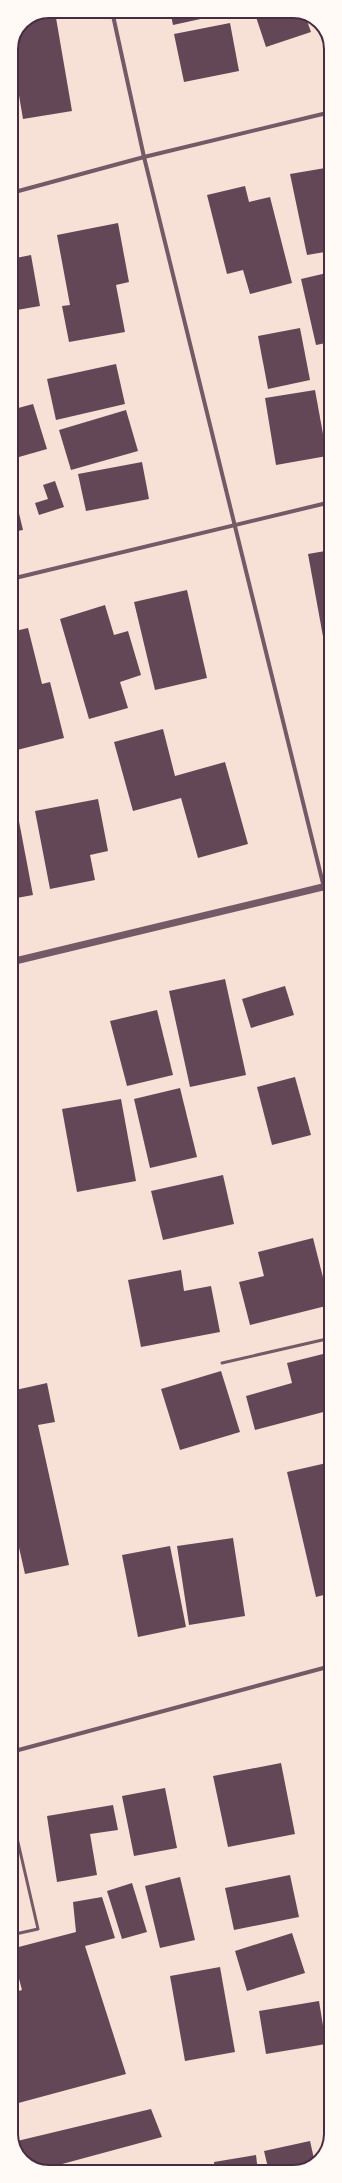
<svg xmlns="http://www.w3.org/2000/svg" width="342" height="2183" font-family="'Roboto Condensed',sans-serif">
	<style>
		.building { fill: #644757 }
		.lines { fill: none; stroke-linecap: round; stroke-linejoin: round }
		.service { stroke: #755966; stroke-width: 3 }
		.minor { stroke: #755966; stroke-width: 4 }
		.tertiary { stroke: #755966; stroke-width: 7 }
		.rim { fill: none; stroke: #4a2c40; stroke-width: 2 }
	</style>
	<rect width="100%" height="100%" fill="#f7e1d7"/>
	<!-- building -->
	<g class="building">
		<polygon points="170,11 227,11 228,13 173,25"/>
		<polygon points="254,11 298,11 305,15 311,32 266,47"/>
		<polygon points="55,12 72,111 23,119 11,48 22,22 39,15"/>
		<polygon points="230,23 239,71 184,82 174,34"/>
		<polygon points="331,167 331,251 307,255 290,174"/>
		<polygon points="245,186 249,202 270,197 292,283 250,294 243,270 227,274 207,195"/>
		<polygon points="118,223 129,282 116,285 125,332 69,342 62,306 70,305 57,235"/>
		<polygon points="31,255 40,306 11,311 11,259"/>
		<polygon points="331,272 331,342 316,345 301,279"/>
		<polygon points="300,328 310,380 268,389 258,336"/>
		<polygon points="116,364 125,404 56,420 47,379"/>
		<polygon points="315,390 327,456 276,465 265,398"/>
		<polygon points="33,404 47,449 19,457 11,432 11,410"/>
		<polygon points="126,410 138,451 71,470 59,430"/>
		<polygon points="142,462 149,499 86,511 78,474"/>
		<polygon points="11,480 23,530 11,532"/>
		<polygon points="55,481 64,507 39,515 35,503 48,499 43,485"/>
		<polygon points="331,550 331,675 330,675 308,554"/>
		<polygon points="187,590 207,678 155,690 134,602"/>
		<polygon points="105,605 114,635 128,631 141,675 120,682 128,708 89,719 60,619"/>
		<polygon points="28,628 42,684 50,682 64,738 17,750 11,726 11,632"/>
		<polygon points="331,690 331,707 330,707 327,691"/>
		<polygon points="163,729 175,776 225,762 248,844 198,858 181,798 133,811 114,742"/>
		<polygon points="98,799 108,851 90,855 95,880 50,889 35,811"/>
		<polygon points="18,816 33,895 11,899 11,817"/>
		<polygon points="225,979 246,1075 190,1087 169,991"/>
		<polygon points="285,986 294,1015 251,1028 242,999"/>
		<polygon points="157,1010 173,1075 127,1086 110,1021"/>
		<polygon points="295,1077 311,1135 272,1145 257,1087"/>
		<polygon points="180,1088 197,1157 150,1168 134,1099"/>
		<polygon points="121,1099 136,1181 77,1192 62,1109"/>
		<polygon points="12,1104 16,1122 11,1123 11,1105"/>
		<polygon points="223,1175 234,1224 163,1240 151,1191"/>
		<polygon points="313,1238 330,1305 250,1325 239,1282 264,1276 258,1252"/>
		<polygon points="181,1270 184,1291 211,1286 220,1332 141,1347 128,1280"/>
		<polygon points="331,1352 331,1410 255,1430 246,1396 292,1383 287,1363"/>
		<polygon points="221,1371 240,1432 180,1450 161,1389"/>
		<polygon points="47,1383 55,1422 38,1425 69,1565 25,1574 11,1512 11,1391"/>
		<polygon points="331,1462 331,1593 316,1597 287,1472"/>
		<polygon points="233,1538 245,1616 189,1625 177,1546"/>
		<polygon points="170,1546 186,1627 138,1637 122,1555"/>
		<polygon points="281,1763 295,1834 228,1847 213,1776"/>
		<polygon points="165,1788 177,1848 134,1856 122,1796"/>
		<polygon points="113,1805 118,1830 90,1834 97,1875 57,1882 47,1816"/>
		<polygon points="290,1875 299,1917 234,1930 225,1888"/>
		<polygon points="180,1877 195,1940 160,1948 145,1886"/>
		<polygon points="132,1883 147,1932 122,1939 107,1891"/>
		<polygon points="102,1897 115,1938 85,1946 126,2074 11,2105 11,1993 22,1990 11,1949 76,1932 73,1902"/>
		<polygon points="292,1933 305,1973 247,1991 235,1951"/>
		<polygon points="220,1967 235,2052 185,2061 170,1976"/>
		<polygon points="319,2001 326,2044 266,2054 259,2011"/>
		<polygon points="151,2109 162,2137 40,2170 22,2161 13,2142"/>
		<polygon points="310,2141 315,2163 298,2172 269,2172 264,2151"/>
		<polygon points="256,2155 258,2172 215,2172 214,2162"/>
	</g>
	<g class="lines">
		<!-- service -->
		<g class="service">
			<polyline points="222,1363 331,1338"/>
			<polyline points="11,1812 38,1929 11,1935"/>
		</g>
		<!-- minor -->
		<g class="minor">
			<polyline points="112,11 144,157 331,916"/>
			<polyline points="11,193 144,157 331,112"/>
			<polyline points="11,579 331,502"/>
			<polyline points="11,1752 331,1666"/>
		</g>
		<!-- tertiary -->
		<polyline class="tertiary" points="11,962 331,885"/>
	</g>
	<!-- crop -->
	<path d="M0 0H342V2183H0ZM49 18H293A31 31 0 0 1 324 49V2134A31 31 0 0 1 293 2165H49A31 31 0 0 1 18 2134V49A31 31 0 0 1 49 18Z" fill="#fffaf5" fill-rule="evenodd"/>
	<path class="rim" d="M49 18H293A31 31 0 0 1 324 49V2134A31 31 0 0 1 293 2165H49A31 31 0 0 1 18 2134V49A31 31 0 0 1 49 18Z"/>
</svg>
